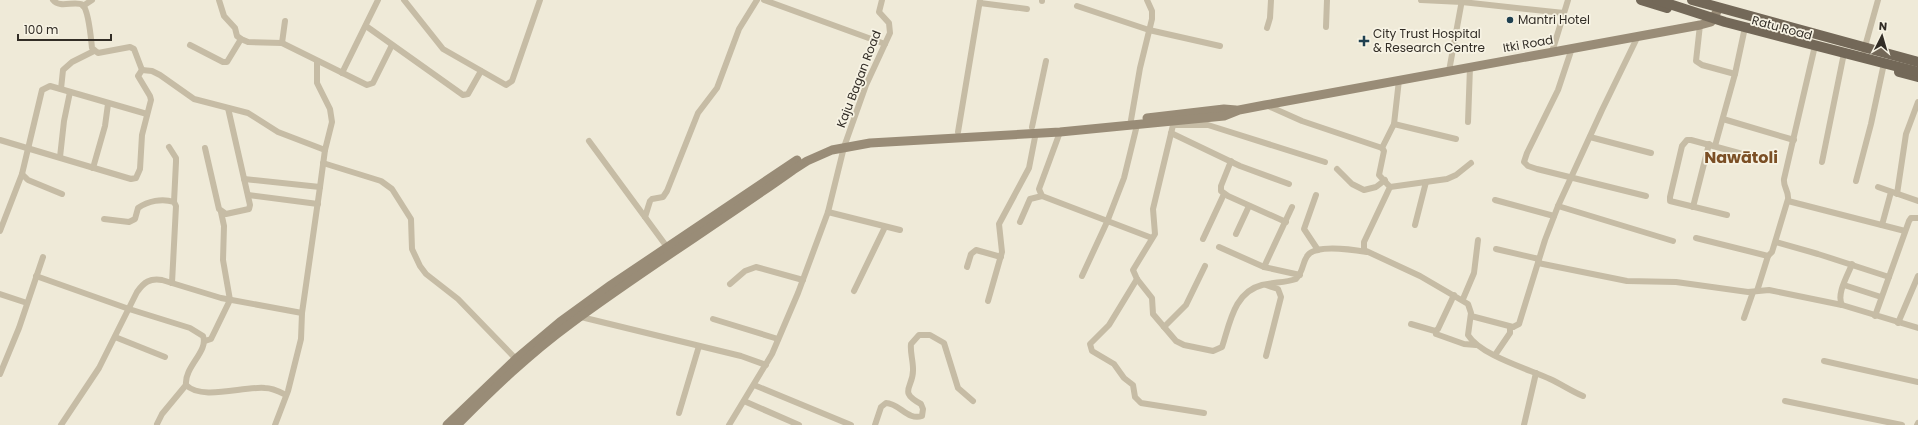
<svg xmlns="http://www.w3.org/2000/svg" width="1918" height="425" font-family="Poppins,sans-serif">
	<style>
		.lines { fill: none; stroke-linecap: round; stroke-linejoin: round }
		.street { stroke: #c6bca5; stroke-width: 6 }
		.secondary { stroke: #998c77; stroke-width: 9 }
		.primary { stroke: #736858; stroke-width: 10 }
		.primary-bridge { stroke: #736858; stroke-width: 10 }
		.poi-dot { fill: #1f4050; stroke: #f7f3e4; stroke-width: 1.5 }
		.labels { text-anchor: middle; stroke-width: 3.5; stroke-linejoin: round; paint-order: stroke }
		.poi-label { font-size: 12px; fill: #322d26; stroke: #f7f3e4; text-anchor: start }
		.street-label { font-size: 12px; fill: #322d26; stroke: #f7f3e4 }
		.district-label { font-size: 16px; font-weight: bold; fill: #7b4f25; stroke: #f7f3e4 }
	</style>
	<rect width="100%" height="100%" fill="#efead8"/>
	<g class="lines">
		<!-- street -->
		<g class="street">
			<path d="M53,0C60,9 75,0 83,5C89,12 91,39 92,48L98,53L130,47L134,49L142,70"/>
			<polyline points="219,0 224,16 235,28 237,36 241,39 248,42 282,43 367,85 373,83 392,45"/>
			<polyline points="404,0 443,49 506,85 512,81 540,0"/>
			<polyline points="764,0 885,44"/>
			<polyline points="1421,0 1462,2 1564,13"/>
			<polyline points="1042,1 1042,0"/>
			<polyline points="980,3 1027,9"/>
			<polyline points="83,6 92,0"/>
			<polyline points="1077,6 1149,30 1220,46"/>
			<polyline points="1700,25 1696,61 1702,65 1735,74"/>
			<polyline points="366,26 463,95 468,94 481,71"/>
			<polyline points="1326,27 1327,0"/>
			<polyline points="1267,28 1270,18 1271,0"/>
			<polyline points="282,43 285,21"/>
			<polyline points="190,45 223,62 227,62 241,39"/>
			<polyline points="1572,48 1558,90 1527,153 1524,162 1528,166 1537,169 1646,196"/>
			<polyline points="1864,50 1878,0"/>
			<polyline points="1552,52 1568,0"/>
			<polyline points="1449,71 1462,0"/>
			<polyline points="342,73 378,0"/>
			<polyline points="61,89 63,70 72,62 94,51"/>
			<path d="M1266,105L1302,121L1382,148L1384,151L1379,175L1390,187L1364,242V250L1420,276L1468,304L1471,313L1468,335C1480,355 1528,369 1550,379C1561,384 1571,391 1583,396"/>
			<polyline points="1723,119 1794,140"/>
			<polyline points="1131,120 1140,68 1152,19 1152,11 1147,0"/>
			<path d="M1174,121L1153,209L1155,234L1133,270L1137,279L1152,298L1153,314L1176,341L1184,345L1213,351L1222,347C1230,323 1234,292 1262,285C1273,282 1285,283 1296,279C1304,271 1302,262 1308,255C1317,244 1355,250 1367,252"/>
			<polyline points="1468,122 1470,67"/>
			<polyline points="1394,124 1399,80"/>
			<polyline points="1173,125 1208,125 1325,162"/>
			<polyline points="1032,127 1046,61"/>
			<polyline points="958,132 980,0"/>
			<polyline points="1060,132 1039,189 1042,196 1152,238"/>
			<polyline points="1171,133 1240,166 1289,184"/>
			<polyline points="1590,137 1651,153"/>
			<polyline points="0,140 131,179 136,178 140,169 142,135 151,100 150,96 138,76 142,70 152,71 160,75 194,99 248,113 278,132 325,150"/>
			<polyline points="589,141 667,247"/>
			<polyline points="1715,146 1735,74 1744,32"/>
			<polyline points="169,147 176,158 176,162 174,202"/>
			<polyline points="205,148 219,209 226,214 249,209 250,205 228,108"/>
			<polyline points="1382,148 1394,124 1456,139"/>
			<polyline points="60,157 64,121 70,92"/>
			<polyline points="1231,161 1221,186 1221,191 1228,196 1286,222"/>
			<polyline points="1822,162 1843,58"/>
			<polyline points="323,163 381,181 392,189 411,219 412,249 420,266 426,274 458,299 516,359"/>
			<polyline points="93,168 105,126 108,104"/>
			<polyline points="1337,169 1352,184 1364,190 1376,187 1385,180"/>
			<polyline points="244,179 320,187"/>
			<polyline points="1856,181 1871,124 1883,68"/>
			<polyline points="1390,187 1447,179 1456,175 1471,163"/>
			<polyline points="1878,187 1918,201"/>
			<polyline points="62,194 28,180 22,174 42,90 50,86 147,114"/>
			<polyline points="1897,194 1906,134 1918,102"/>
			<polyline points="248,195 318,204"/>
			<polyline points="1316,195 1304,229 1318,250"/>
			<polyline points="1495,200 1554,216"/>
			<polyline points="1788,201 1905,231"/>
			<polyline points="1558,206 1673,241"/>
			<polyline points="1693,207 1709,144"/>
			<polyline points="828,212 900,230"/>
			<polyline points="1727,215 1670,201 1670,197 1682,146 1687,140 1691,140 1750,156"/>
			<polyline points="645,217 650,201 652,199 663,197 667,191 698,113 717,88 739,29 757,0"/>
			<path d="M104,219L129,222L135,219L138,208C148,201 162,198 174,202L176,206L172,283"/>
			<polyline points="1020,222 1030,199 1042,196"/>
			<polyline points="1415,225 1426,182"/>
			<polyline points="1882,225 1891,192"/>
			<polyline points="0,231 22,174"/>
			<polyline points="1236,234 1249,206"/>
			<path d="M1696,238L1768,256L1772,252L1788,199C1789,191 1783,187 1784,179L1814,50"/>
			<polyline points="1203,239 1224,194"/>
			<polyline points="1776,242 1818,254 1889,277"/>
			<polyline points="1219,247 1264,267 1300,275"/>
			<polyline points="1496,249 1539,259"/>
			<polyline points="1538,263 1627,281 1676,282 1748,292 1769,290 1842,305"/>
			<path d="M1852,264C1848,275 1836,294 1842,305L1918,328"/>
			<polyline points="967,267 971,254 976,250 1001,257"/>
			<polyline points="1264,267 1292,207"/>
			<path d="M36,276L129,309L190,328L203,336C209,351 184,367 186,385C202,401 243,386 265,388C273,388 280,392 286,395"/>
			<polyline points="1082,276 1107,222 1124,178 1137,125"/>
			<polyline points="1137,279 1109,325 1090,344 1092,351 1114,364 1124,378 1133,385 1135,397 1141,403 1204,413"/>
			<polyline points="730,284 745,271 756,267 803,280"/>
			<polyline points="1844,285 1881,297"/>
			<polyline points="854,291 885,227"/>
			<polyline points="1757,291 1768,256"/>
			<polyline points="0,294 27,303"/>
			<polyline points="1463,299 1474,273 1478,240"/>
			<polyline points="988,301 1002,252 999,224 1029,168 1036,132"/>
			<polyline points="1471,316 1513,327 1519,324 1545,240 1558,206 1602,110 1638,36"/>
			<polyline points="1875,316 1909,221 1911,218 1918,218"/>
			<polyline points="581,317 741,356 766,365"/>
			<polyline points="1744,318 1753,292"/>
			<polyline points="713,319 778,339"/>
			<polyline points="1898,323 1918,276"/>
			<polyline points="1411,324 1435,331 1438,329 1454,295"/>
			<polyline points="1164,327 1186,305 1205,266"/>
			<polyline points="1436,334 1464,344 1476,345"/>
			<polyline points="115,337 165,357"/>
			<polyline points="205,341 211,339 230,300 223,260 224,226 221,212"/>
			<polyline points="1495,355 1510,333 1510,328 1513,327"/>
			<polyline points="1266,356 1281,297 1278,289 1266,285"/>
			<polyline points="1824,361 1918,382"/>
			<polyline points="0,374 19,328 43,257"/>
			<polyline points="754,385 851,425"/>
			<polyline points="744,401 799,425"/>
			<polyline points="1785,401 1902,425"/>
			<polyline points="679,413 699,346"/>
			<polyline points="157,424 162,414 186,385"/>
			<path d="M61,425L99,368L137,292C144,282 150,278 162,280L221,298L302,313"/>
			<polyline points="275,425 288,391 301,339 302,313 320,187 325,150 332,122 330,109 317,83 317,61"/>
			<polyline points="729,425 772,354 798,293 828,212 844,147 866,85 890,33 889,23 879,12 882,0"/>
			<path d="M875,425L881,407L886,403C899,403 908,421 922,416L923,409L921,404C897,391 914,388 913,369C913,360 910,352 911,344L919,335H930L944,343L958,388L973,401"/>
			<polyline points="1524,425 1536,373"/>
			<polyline points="1917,425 1918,423"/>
		</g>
		<!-- secondary -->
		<g class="secondary">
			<polyline points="1147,118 1224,109 1236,110"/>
			<polyline points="447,425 516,359 560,322 611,285 797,160"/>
			<path d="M457,425C493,389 529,354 570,324C643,270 720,222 793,170L807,161L832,150L870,143L1060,132L1224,116L1239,110L1265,105L1700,25L1711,22L1719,8"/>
		</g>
		<!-- primary -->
		<g class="primary">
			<polyline points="1641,0 1667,8"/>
			<polyline points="1692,0 1918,62"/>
			<polyline points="1899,72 1918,77"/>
		</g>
		<!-- primary-bridge -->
		<polyline class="primary-bridge" points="1657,0 1725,22 1918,72"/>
	</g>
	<!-- markers -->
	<g class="poi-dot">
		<circle cx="1510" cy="20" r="4"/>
		<path d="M1362 35h4v4h4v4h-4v4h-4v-4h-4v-4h4z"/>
	</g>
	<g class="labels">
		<!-- poi labels -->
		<g class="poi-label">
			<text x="1518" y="24">Mantri Hotel</text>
			<text x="1373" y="38">City Trust Hospital<tspan x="1373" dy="14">&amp; Research Centre</tspan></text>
		</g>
		<!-- street labels -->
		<g class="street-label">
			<text transform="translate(1782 28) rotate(15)" y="4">Ratu Road</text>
			<text transform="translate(1528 44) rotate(-10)" y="4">Itki Road</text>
			<text transform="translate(859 79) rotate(-69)" y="4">Kaju Bagan Road</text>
		</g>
		<!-- district labels -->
		<g class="district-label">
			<text x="1741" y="163">Nawātoli</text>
		</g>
	</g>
	<!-- north arrow -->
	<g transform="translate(1882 36) rotate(5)" stroke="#f7f3e4" stroke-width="3" paint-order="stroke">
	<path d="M0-3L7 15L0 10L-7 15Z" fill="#322d26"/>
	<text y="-6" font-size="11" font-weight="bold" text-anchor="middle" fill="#322d26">N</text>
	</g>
	<!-- scale -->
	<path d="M18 34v6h93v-6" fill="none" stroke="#322d26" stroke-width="2"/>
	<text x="24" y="34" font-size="12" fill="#322d26" stroke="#f7f3e4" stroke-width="3" paint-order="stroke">100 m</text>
</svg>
